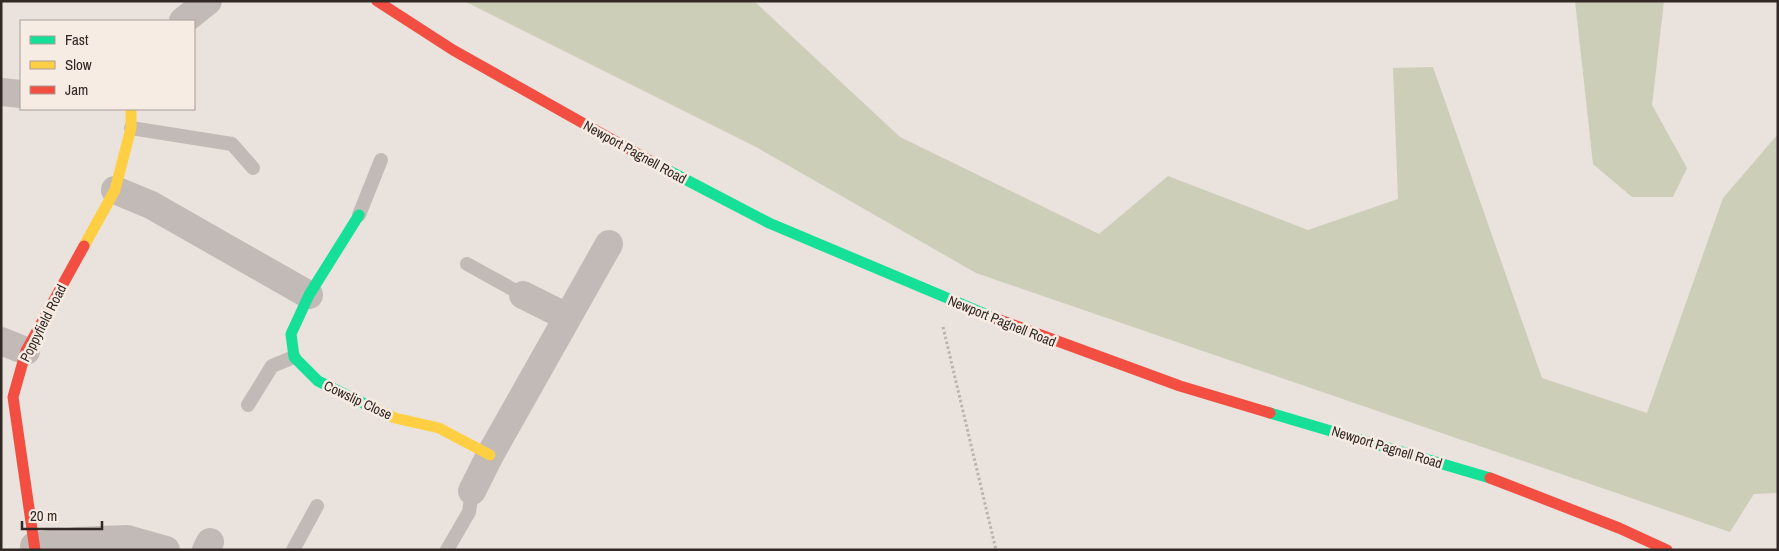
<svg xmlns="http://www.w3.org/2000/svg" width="1779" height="551" font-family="'Archivo Narrow',sans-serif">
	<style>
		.green { fill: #ccceb7 }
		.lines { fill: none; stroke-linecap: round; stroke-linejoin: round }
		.path { stroke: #bbb3af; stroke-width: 3; stroke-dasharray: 2.5 2.5; stroke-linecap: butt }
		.lane { stroke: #c2bab6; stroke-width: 14 }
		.street { stroke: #c2bab6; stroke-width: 28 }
		.fast { stroke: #16e098; stroke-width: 11 }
		.slow { stroke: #ffcf43; stroke-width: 11 }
		.jam { stroke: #f24e42; stroke-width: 11 }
		.labels { text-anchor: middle; stroke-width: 5; stroke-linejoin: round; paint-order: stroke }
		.street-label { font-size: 14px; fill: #322825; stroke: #f7ece3 }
	</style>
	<rect width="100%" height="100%" fill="#e9e2dd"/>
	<!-- green -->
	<g class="green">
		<polygon points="464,1 754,1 900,137 1099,234 1168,176 1308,230 1398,199 1393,68 1433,67 1542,378 1647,413 1723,198 1778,134 1778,493 1754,494 1730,532 976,273 756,147"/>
		<polygon points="1575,1 1664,1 1652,105 1687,168 1673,197 1632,197 1593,164"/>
	</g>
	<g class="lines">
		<!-- path -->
		<polyline class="path" points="943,327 996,550"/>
		<!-- lane -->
		<g class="lane">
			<polyline points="131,128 232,144 253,168"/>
			<polyline points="359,215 381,160"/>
			<polyline points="467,264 523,295"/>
			<polyline points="248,405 272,366 294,357"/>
			<polyline points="293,550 317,506"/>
			<polyline points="447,550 469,512 472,491"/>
		</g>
		<!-- street -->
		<g class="street">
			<polyline points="183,21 208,1"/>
			<polyline points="1,92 21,94"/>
			<polyline points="115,190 151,205 309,295"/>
			<polyline points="523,295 567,317"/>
			<polyline points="1,341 26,351"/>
			<polyline points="472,491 490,455 609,244"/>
			<polyline points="34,546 78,541 127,539 166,550"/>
			<polyline points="206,550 210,542"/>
		</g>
		<!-- fast -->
		<g class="fast">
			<polyline points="652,162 769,223 997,319"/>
			<polyline points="359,215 309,295 291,334 294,357 318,381 371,407"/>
			<polyline points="1270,413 1490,478"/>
		</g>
		<!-- slow -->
		<g class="slow">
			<polyline points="84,246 115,190 131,128 131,109"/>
			<polyline points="371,407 395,418 439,428 490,455"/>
		</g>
		<!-- jam -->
		<g class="jam">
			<polyline points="377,1 453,50 652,162"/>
			<polyline points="997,319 1180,386 1270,413"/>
			<polyline points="1490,478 1619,528 1667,550"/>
			<polyline points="35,550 13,397 26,351 84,246"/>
		</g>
	</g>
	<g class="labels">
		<!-- street labels -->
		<g class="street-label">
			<text transform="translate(635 152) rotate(29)" y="5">Newport Pagnell Road</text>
			<text transform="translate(1002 321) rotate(22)" y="5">Newport Pagnell Road</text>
			<text transform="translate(43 323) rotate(-63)" y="5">Poppyfield Road</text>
			<text transform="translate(358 400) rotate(25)" y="5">Cowslip Close</text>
			<text transform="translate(1387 447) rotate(17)" y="5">Newport Pagnell Road</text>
		</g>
	</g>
	<!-- border -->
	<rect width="1779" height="551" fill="none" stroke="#322825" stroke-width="5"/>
	<!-- legend -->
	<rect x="20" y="20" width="175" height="90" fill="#f7ece3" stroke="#a89e97"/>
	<rect x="30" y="36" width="25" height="8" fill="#16e098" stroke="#a89e97"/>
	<text x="65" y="45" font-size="15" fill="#322825">Fast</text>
	<rect x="30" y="61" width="25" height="8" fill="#ffcf43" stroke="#a89e97"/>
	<text x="65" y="70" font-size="15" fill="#322825">Slow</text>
	<rect x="30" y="86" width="25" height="8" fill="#f24e42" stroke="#a89e97"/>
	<text x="65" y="95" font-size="15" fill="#322825">Jam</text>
	<!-- scale -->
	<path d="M22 521v8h80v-8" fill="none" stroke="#322825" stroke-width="2.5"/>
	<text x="30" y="521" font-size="15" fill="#322825" stroke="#f7ece3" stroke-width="4" paint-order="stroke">20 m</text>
</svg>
